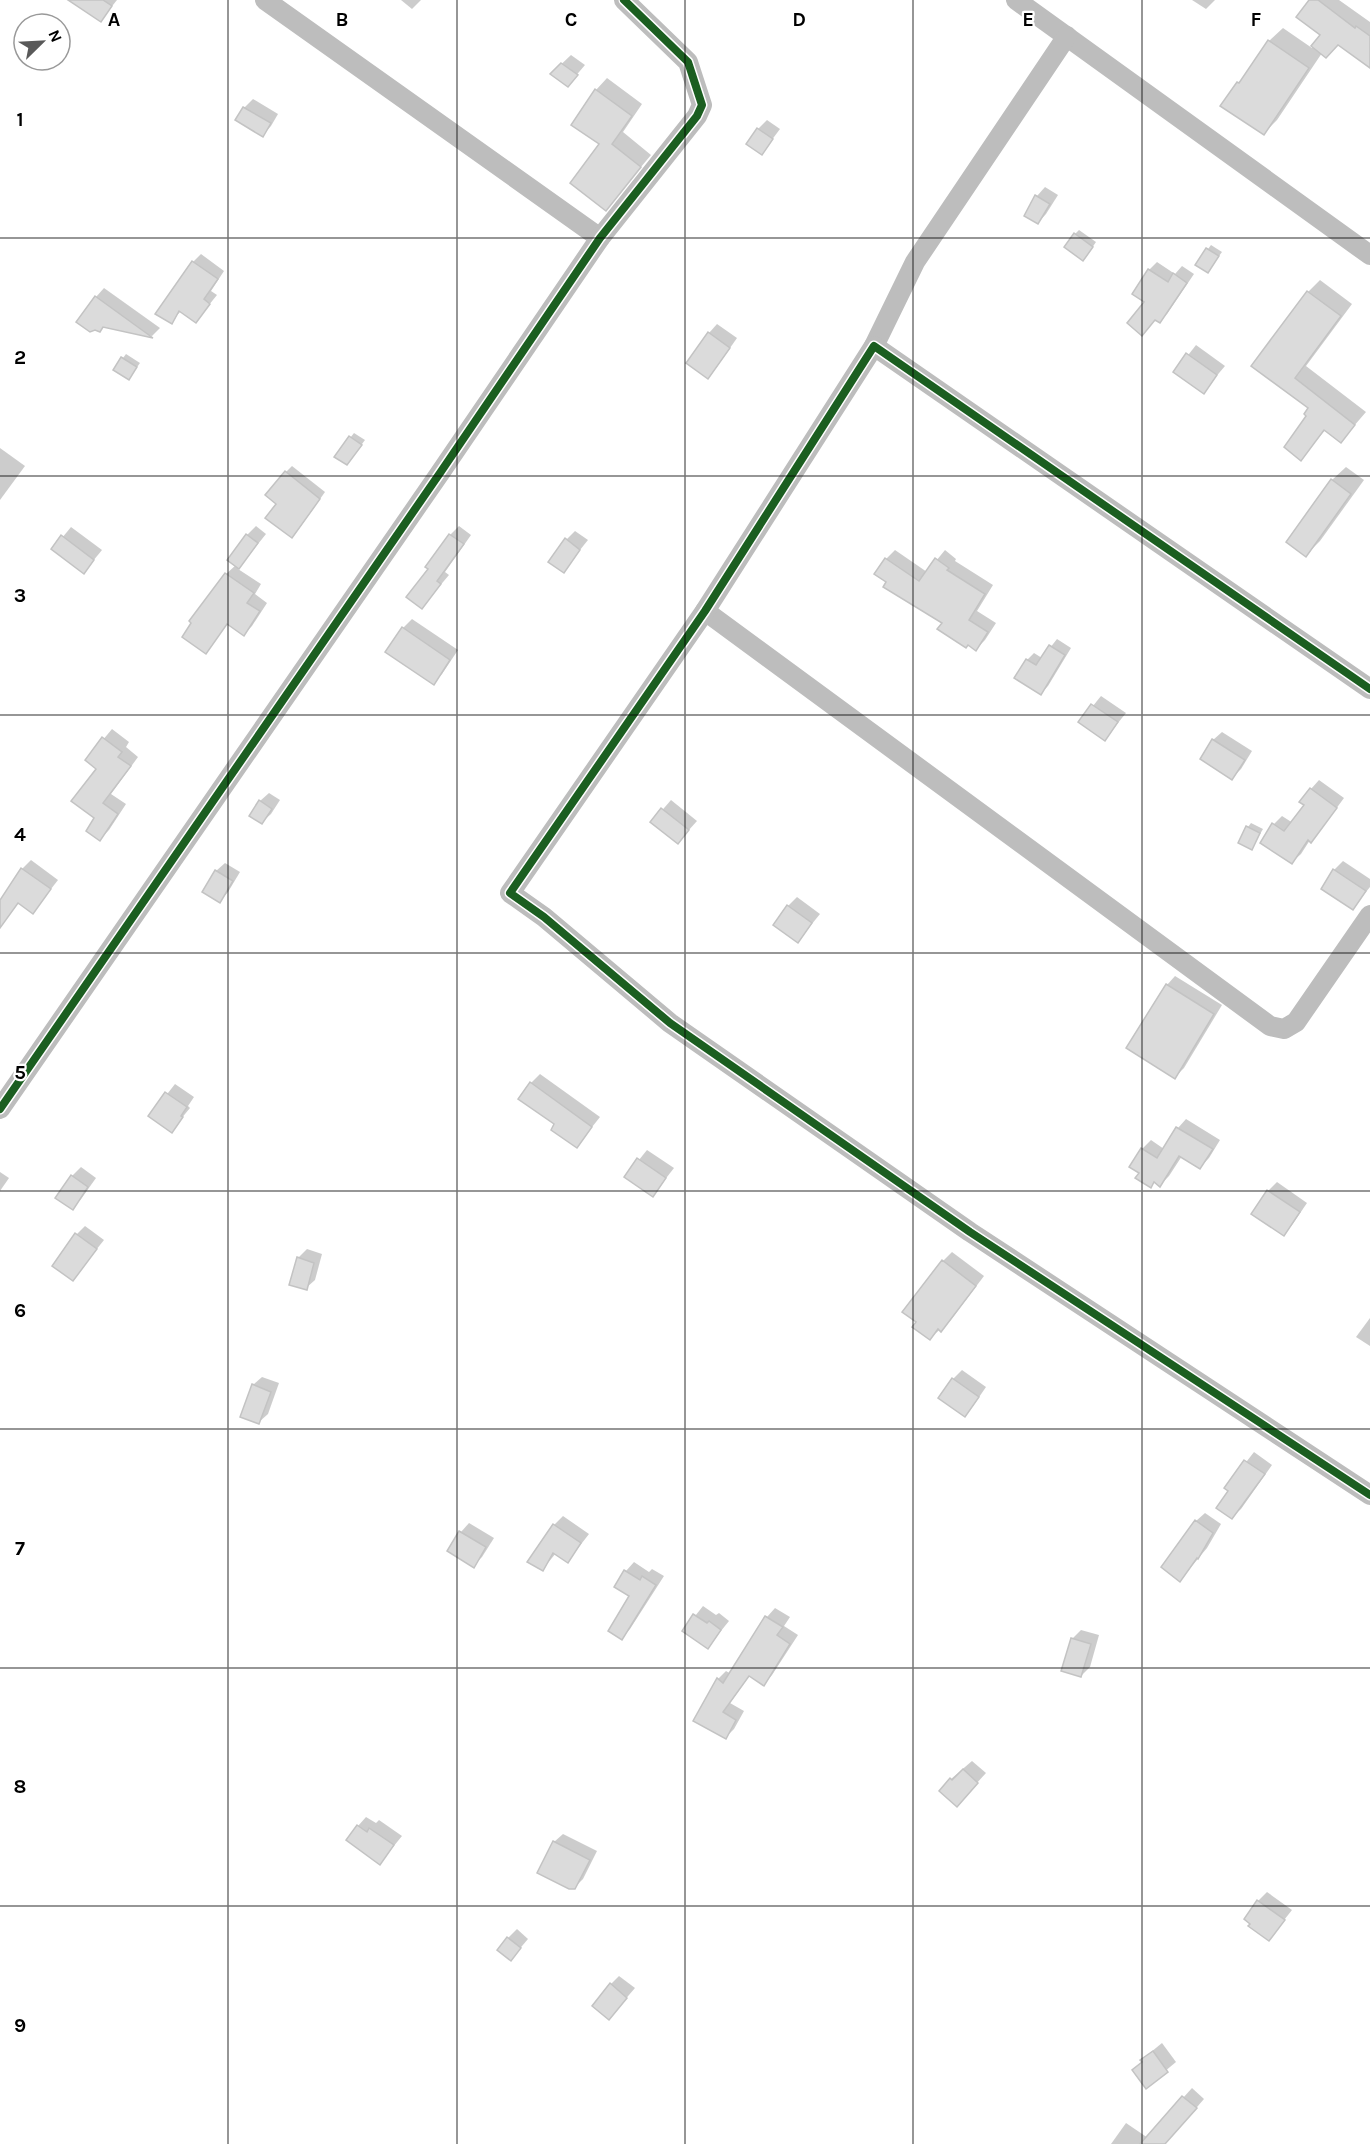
<svg xmlns="http://www.w3.org/2000/svg" width="1370" height="2144" font-family="Karla,sans-serif">
	<style>
		.shadow { fill: #0003 }
		.building { fill: #dbdbdb; stroke: #c3c3c3; stroke-width: 1.5 }
		.lines { fill: none; stroke-linecap: round; stroke-linejoin: round }
		.minor { stroke: #bdbdbd; stroke-width: 20 }
		.cycleway-casing { stroke: #fff; stroke-width: 11 }
		.cycleway { stroke: #1b5e20; stroke-width: 8 }
		.grid { fill: none; stroke: #000; stroke-width: 1.5; stroke-opacity: 0.55 }
		.grid-label { font-size: 20px; text-anchor: middle; font-weight: bold; fill: #000; stroke: #fff; stroke-width: 4.5; stroke-linejoin: round; paint-order: stroke }
	</style>
	<rect width="100%" height="100%" fill="#fff"/>
	<!-- shadow -->
	<g class="shadow">
		<polygon points="85,0 117,0 101,20"/>
		<polygon points="401,0 421,0 412,9"/>
		<polygon points="1192,0 1215,0 1206,9"/>
		<polygon points="1311,0 1339,0 1370,22 1370,65 1338,43 1322,53 1277,120 1263,134 1238,83 1247,74 1269,41 1283,28 1312,48 1322,35"/>
		<polygon points="571,55 585,65 568,85 552,73"/>
		<polygon points="607,78 642,104 623,132 651,155 606,209 602,144 573,124 596,90"/>
		<polygon points="253,99 278,114 271,126 263,135 237,120 244,108"/>
		<polygon points="767,120 780,129 762,153 758,129"/>
		<polygon points="1045,187 1058,195 1046,214 1038,223 1037,196"/>
		<polygon points="1079,230 1096,242 1087,255 1075,234"/>
		<polygon points="1211,245 1222,252 1208,271 1197,264"/>
		<polygon points="201,254 224,271 211,291 217,295 196,321 181,311 171,322 193,262"/>
		<polygon points="1157,262 1175,274 1182,266 1194,274 1167,314 1159,321 1146,302 1134,293 1149,270"/>
		<polygon points="1320,280 1352,304 1306,366 1366,412 1341,441 1326,429 1301,459 1311,408 1254,365 1308,292"/>
		<polygon points="104,288 160,328 152,336 104,326 96,297"/>
		<polygon points="717,324 737,338 716,368 708,377 688,363 709,333"/>
		<polygon points="1196,345 1225,366 1203,392 1175,372"/>
		<polygon points="126,354 140,363 132,374 123,358"/>
		<polygon points="354,433 365,440 350,460 336,456"/>
		<polygon points="0,448 25,466 0,500"/>
		<polygon points="292,466 325,492 298,530 286,472"/>
		<polygon points="1346,467 1364,480 1320,541 1306,555 1332,480"/>
		<polygon points="256,526 266,534 238,569 261,584 255,594 267,603 252,626 244,634 228,623 206,652 226,574 236,565 247,535"/>
		<polygon points="459,526 471,535 445,572 449,575 422,607 430,569 427,567 450,535"/>
		<polygon points="71,527 102,550 84,572 53,549"/>
		<polygon points="575,531 588,540 563,571 567,539"/>
		<polygon points="895,550 927,572 945,550 956,559 955,561 993,585 977,611 996,623 985,640 976,649 888,581 886,559"/>
		<polygon points="412,619 458,650 442,674 433,683 403,628"/>
		<polygon points="1057,639 1071,648 1048,686 1041,693 1027,660 1034,653 1042,658"/>
		<polygon points="1101,696 1126,713 1105,739 1080,722"/>
		<polygon points="112,729 129,742 126,747 138,757 111,794 126,804 109,830 100,839 96,818 98,768 87,759"/>
		<polygon points="1222,732 1252,751 1241,769 1232,778 1213,740"/>
		<polygon points="1319,780 1344,798 1319,832 1311,841 1310,840 1301,854 1292,862 1274,824 1282,816 1293,823 1306,805 1311,789"/>
		<polygon points="269,793 280,800 271,814 262,822 260,801"/>
		<polygon points="671,800 697,821 678,842 652,822"/>
		<polygon points="1251,823 1263,829 1252,848 1248,827"/>
		<polygon points="31,860 58,880 33,912 22,869"/>
		<polygon points="1343,861 1370,879 1370,887 1353,908 1323,888 1334,870"/>
		<polygon points="225,863 240,872 228,892 220,901 216,871"/>
		<polygon points="797,897 820,914 798,941 788,906"/>
		<polygon points="1175,976 1222,1005 1184,1068 1175,1077 1167,985"/>
		<polygon points="540,1074 600,1117 577,1146 556,1124 531,1083"/>
		<polygon points="175,1084 194,1097 188,1106 190,1108 171,1131 150,1116"/>
		<polygon points="1186,1119 1220,1140 1209,1158 1200,1167 1182,1156 1169,1176 1160,1185 1155,1181 1150,1186 1141,1172 1142,1149 1151,1140 1164,1149 1178,1128"/>
		<polygon points="647,1150 674,1168 653,1195 626,1176"/>
		<polygon points="81,1167 96,1178 81,1199 72,1208 57,1197 72,1176"/>
		<polygon points="0,1172 9,1178 0,1191"/>
		<polygon points="1277,1182 1307,1203 1292,1225 1284,1234 1253,1213 1268,1191"/>
		<polygon points="85,1226 104,1240 73,1279 77,1234"/>
		<polygon points="307,1249 322,1254 315,1280 306,1288 298,1258"/>
		<polygon points="952,1252 984,1276 950,1321 930,1338 943,1261"/>
		<polygon points="1370,1318 1370,1346 1356,1337"/>
		<polygon points="962,1370 986,1387 973,1406 965,1415 953,1379"/>
		<polygon points="262,1377 279,1383 268,1414 259,1422 253,1385"/>
		<polygon points="1254,1452 1272,1465 1241,1509 1232,1517 1230,1491 1226,1488"/>
		<polygon points="1205,1513 1221,1524 1207,1548 1180,1580 1196,1521"/>
		<polygon points="563,1516 589,1534 568,1561 556,1553 543,1569 554,1525"/>
		<polygon points="469,1523 494,1538 482,1557 473,1566 449,1551 461,1532"/>
		<polygon points="634,1562 649,1572 652,1569 664,1576 630,1629 621,1638 631,1596 616,1586 626,1571"/>
		<polygon points="703,1606 716,1615 719,1613 729,1621 708,1647 684,1630"/>
		<polygon points="775,1608 790,1617 784,1626 798,1635 772,1675 764,1684 750,1675 730,1703 744,1711 734,1729 725,1738 718,1679 726,1671 731,1674 767,1617"/>
		<polygon points="1081,1630 1099,1635 1090,1667 1081,1676 1072,1639"/>
		<polygon points="972,1761 986,1773 965,1796 951,1779"/>
		<polygon points="366,1817 376,1823 379,1820 402,1836 380,1863 358,1826"/>
		<polygon points="563,1834 597,1851 583,1879 574,1888 554,1842"/>
		<polygon points="1267,1892 1292,1910 1269,1939 1258,1901"/>
		<polygon points="517,1929 528,1939 511,1959 508,1938"/>
		<polygon points="619,1976 635,1988 617,2009 611,1984"/>
		<polygon points="1162,2043 1176,2062 1146,2087 1134,2070 1151,2052"/>
		<polygon points="1192,2088 1204,2099 1184,2122 1163,2120"/>
		<polygon points="1126,2123 1151,2140 1150,2144 1111,2144"/>
	</g>
	<!-- building -->
	<g class="building">
		<polygon points="68,0 103,0 112,6 101,22"/>
		<polygon points="1309,0 1318,0 1355,28 1356,26 1370,36 1370,68 1338,45 1326,58 1311,46 1320,35 1296,17"/>
		<polygon points="1268,40 1309,68 1264,135 1220,106 1237,82 1239,83"/>
		<polygon points="561,63 578,75 568,87 550,74"/>
		<polygon points="595,89 632,116 612,144 641,167 606,211 570,183 599,144 571,125"/>
		<polygon points="243,107 271,123 263,137 235,120"/>
		<polygon points="757,128 773,139 762,155 746,144"/>
		<polygon points="1035,195 1050,204 1038,224 1024,216"/>
		<polygon points="1074,233 1093,247 1083,261 1064,247"/>
		<polygon points="1206,248 1219,256 1208,273 1195,265"/>
		<polygon points="192,261 218,279 204,299 210,304 196,323 179,311 172,324 155,314"/>
		<polygon points="1148,269 1168,282 1173,273 1187,283 1160,323 1155,320 1142,336 1127,323 1144,302 1132,294"/>
		<polygon points="1307,291 1341,316 1295,378 1355,425 1341,443 1324,430 1301,461 1284,447 1306,416 1304,414 1308,408 1251,366"/>
		<polygon points="95,296 153,338 103,327 100,332 95,330 90,332 76,322"/>
		<polygon points="708,332 730,348 708,379 686,363"/>
		<polygon points="1186,353 1217,375 1204,394 1173,372"/>
		<polygon points="121,357 137,367 129,380 113,370"/>
		<polygon points="349,436 362,445 347,465 334,457"/>
		<polygon points="285,471 320,499 292,538 265,518 276,504 265,495"/>
		<polygon points="1331,479 1351,494 1306,557 1286,542"/>
		<polygon points="246,534 258,543 239,569 227,560"/>
		<polygon points="449,534 464,544 437,581 441,584 422,609 406,597 428,569 425,567"/>
		<polygon points="61,535 94,560 84,574 51,549"/>
		<polygon points="565,538 580,550 564,573 548,562"/>
		<polygon points="885,558 919,581 935,558 949,568 947,570 985,594 969,620 988,632 976,651 968,645 966,648 937,629 942,623 883,587 886,582 874,574"/>
		<polygon points="225,573 254,593 247,603 260,611 244,636 227,624 206,654 182,637 191,623 189,621"/>
		<polygon points="402,627 450,660 434,685 385,652"/>
		<polygon points="1049,645 1065,655 1041,695 1014,678 1026,659 1036,665"/>
		<polygon points="1091,704 1118,722 1105,741 1078,722"/>
		<polygon points="102,737 122,752 118,757 131,766 103,803 118,814 100,841 86,831 94,818 71,801 96,769 85,760"/>
		<polygon points="1212,739 1245,760 1232,780 1200,759"/>
		<polygon points="1310,788 1337,808 1311,843 1308,840 1292,864 1260,843 1272,823 1284,831 1304,805 1299,802"/>
		<polygon points="259,800 272,809 262,824 249,816"/>
		<polygon points="661,808 689,830 678,844 650,822"/>
		<polygon points="1246,826 1260,833 1252,850 1238,843"/>
		<polygon points="21,868 51,889 33,914 18,903 0,928 0,900"/>
		<polygon points="1333,869 1366,891 1353,910 1321,889"/>
		<polygon points="215,870 233,881 220,903 202,892"/>
		<polygon points="787,905 812,923 798,943 773,925"/>
		<polygon points="1166,984 1214,1014 1175,1079 1126,1048"/>
		<polygon points="530,1082 592,1127 577,1148 551,1130 554,1124 518,1099"/>
		<polygon points="165,1092 187,1107 181,1116 183,1117 172,1133 148,1116"/>
		<polygon points="1176,1127 1213,1149 1200,1169 1179,1156 1160,1187 1154,1182 1151,1188 1135,1178 1139,1173 1129,1167 1141,1148 1157,1158"/>
		<polygon points="637,1158 666,1178 653,1197 624,1177"/>
		<polygon points="71,1175 88,1187 73,1210 55,1198"/>
		<polygon points="1267,1190 1300,1212 1284,1236 1251,1214"/>
		<polygon points="75,1233 97,1249 73,1281 52,1266"/>
		<polygon points="297,1257 314,1263 307,1290 289,1285"/>
		<polygon points="942,1260 976,1286 941,1332 938,1329 930,1340 912,1327 916,1322 902,1312"/>
		<polygon points="952,1378 979,1397 965,1417 938,1398"/>
		<polygon points="252,1384 271,1392 259,1424 240,1417"/>
		<polygon points="1244,1460 1265,1474 1232,1519 1216,1508 1228,1491 1224,1488"/>
		<polygon points="1195,1520 1213,1533 1198,1559 1197,1558 1180,1582 1161,1567"/>
		<polygon points="553,1524 581,1543 568,1563 553,1553 543,1571 527,1562"/>
		<polygon points="459,1531 486,1547 474,1568 447,1551"/>
		<polygon points="624,1570 640,1580 642,1576 656,1585 622,1640 608,1631 629,1596 614,1587"/>
		<polygon points="693,1614 707,1623 709,1621 721,1630 708,1649 682,1631"/>
		<polygon points="765,1616 783,1627 777,1635 790,1644 764,1686 749,1676 723,1712 736,1720 726,1739 693,1721 717,1678 723,1683"/>
		<polygon points="1071,1638 1091,1644 1081,1677 1061,1671"/>
		<polygon points="963,1769 978,1783 957,1807 939,1791 950,1778 952,1780"/>
		<polygon points="357,1825 367,1832 369,1828 394,1845 380,1865 346,1840"/>
		<polygon points="553,1841 590,1860 575,1889 569,1889 537,1873"/>
		<polygon points="1257,1900 1285,1920 1269,1941 1248,1926 1250,1924 1244,1919"/>
		<polygon points="507,1937 521,1948 511,1961 497,1950"/>
		<polygon points="610,1983 627,1998 609,2020 592,2006"/>
		<polygon points="1153,2051 1168,2072 1146,2089 1132,2070 1142,2062 1140,2060"/>
		<polygon points="1182,2096 1197,2108 1165,2144 1140,2144"/>
	</g>
	<g class="lines">
		<!-- minor -->
		<g class="minor">
			<polyline points="265,0 600,238"/>
			<polyline points="1016,0 1370,255"/>
			<polyline points="874,346 915,262 1067,36"/>
			<polyline points="705,611 1270,1026 1284,1029 1296,1022 1370,915"/>
			<polyline points="1370,689 874,346 705,611 510,893 544,917 670,1023 970,1232 1370,1495"/>
			<polyline points="0,1109 440,473 600,238 697,116 702,105 688,62 624,0"/>
		</g>
		<!-- cycleway casing -->
		<g class="cycleway-casing">
			<g id="cycleway">
				<polyline points="1370,689 874,346 705,611 510,893 544,917 670,1023 970,1232 1370,1495"/>
				<polyline points="0,1109 440,473 600,238 697,116 702,105 688,62 624,0"/>
			</g>
		</g>
		<!-- cycleway -->
		<use href="#cycleway" class="cycleway"/>
	</g>
	<!-- grid -->
	<path class="grid" d="M228,0V2144M457,0V2144M685,0V2144M913,0V2144M1142,0V2144M0,238H1370M0,476H1370M0,715H1370M0,953H1370M0,1191H1370M0,1429H1370M0,1668H1370M0,1906H1370"/>
	<g class="grid-label">
		<text x="114" y="26">A</text>
		<text x="342" y="26">B</text>
		<text x="571" y="26">C</text>
		<text x="799" y="26">D</text>
		<text x="1028" y="26">E</text>
		<text x="1256" y="26">F</text>
		<text x="20" y="126">1</text>
		<text x="20" y="364">2</text>
		<text x="20" y="602">3</text>
		<text x="20" y="841">4</text>
		<text x="20" y="1079">5</text>
		<text x="20" y="1317">6</text>
		<text x="20" y="1555">7</text>
		<text x="20" y="1793">8</text>
		<text x="20" y="2032">9</text>
	</g>
	<!-- north arrow -->
	<g transform="translate(42 42) rotate(66)"><circle r="28" fill="#ffffff" stroke="#999999" stroke-width="1.5"/>
	<path d="M0-4.5L10 22L0 15L-10 22Z" fill="#595959"/>
	<text y="-9" font-size="16" font-weight="bold" text-anchor="middle" fill="#000000">N</text>
	</g>
</svg>
